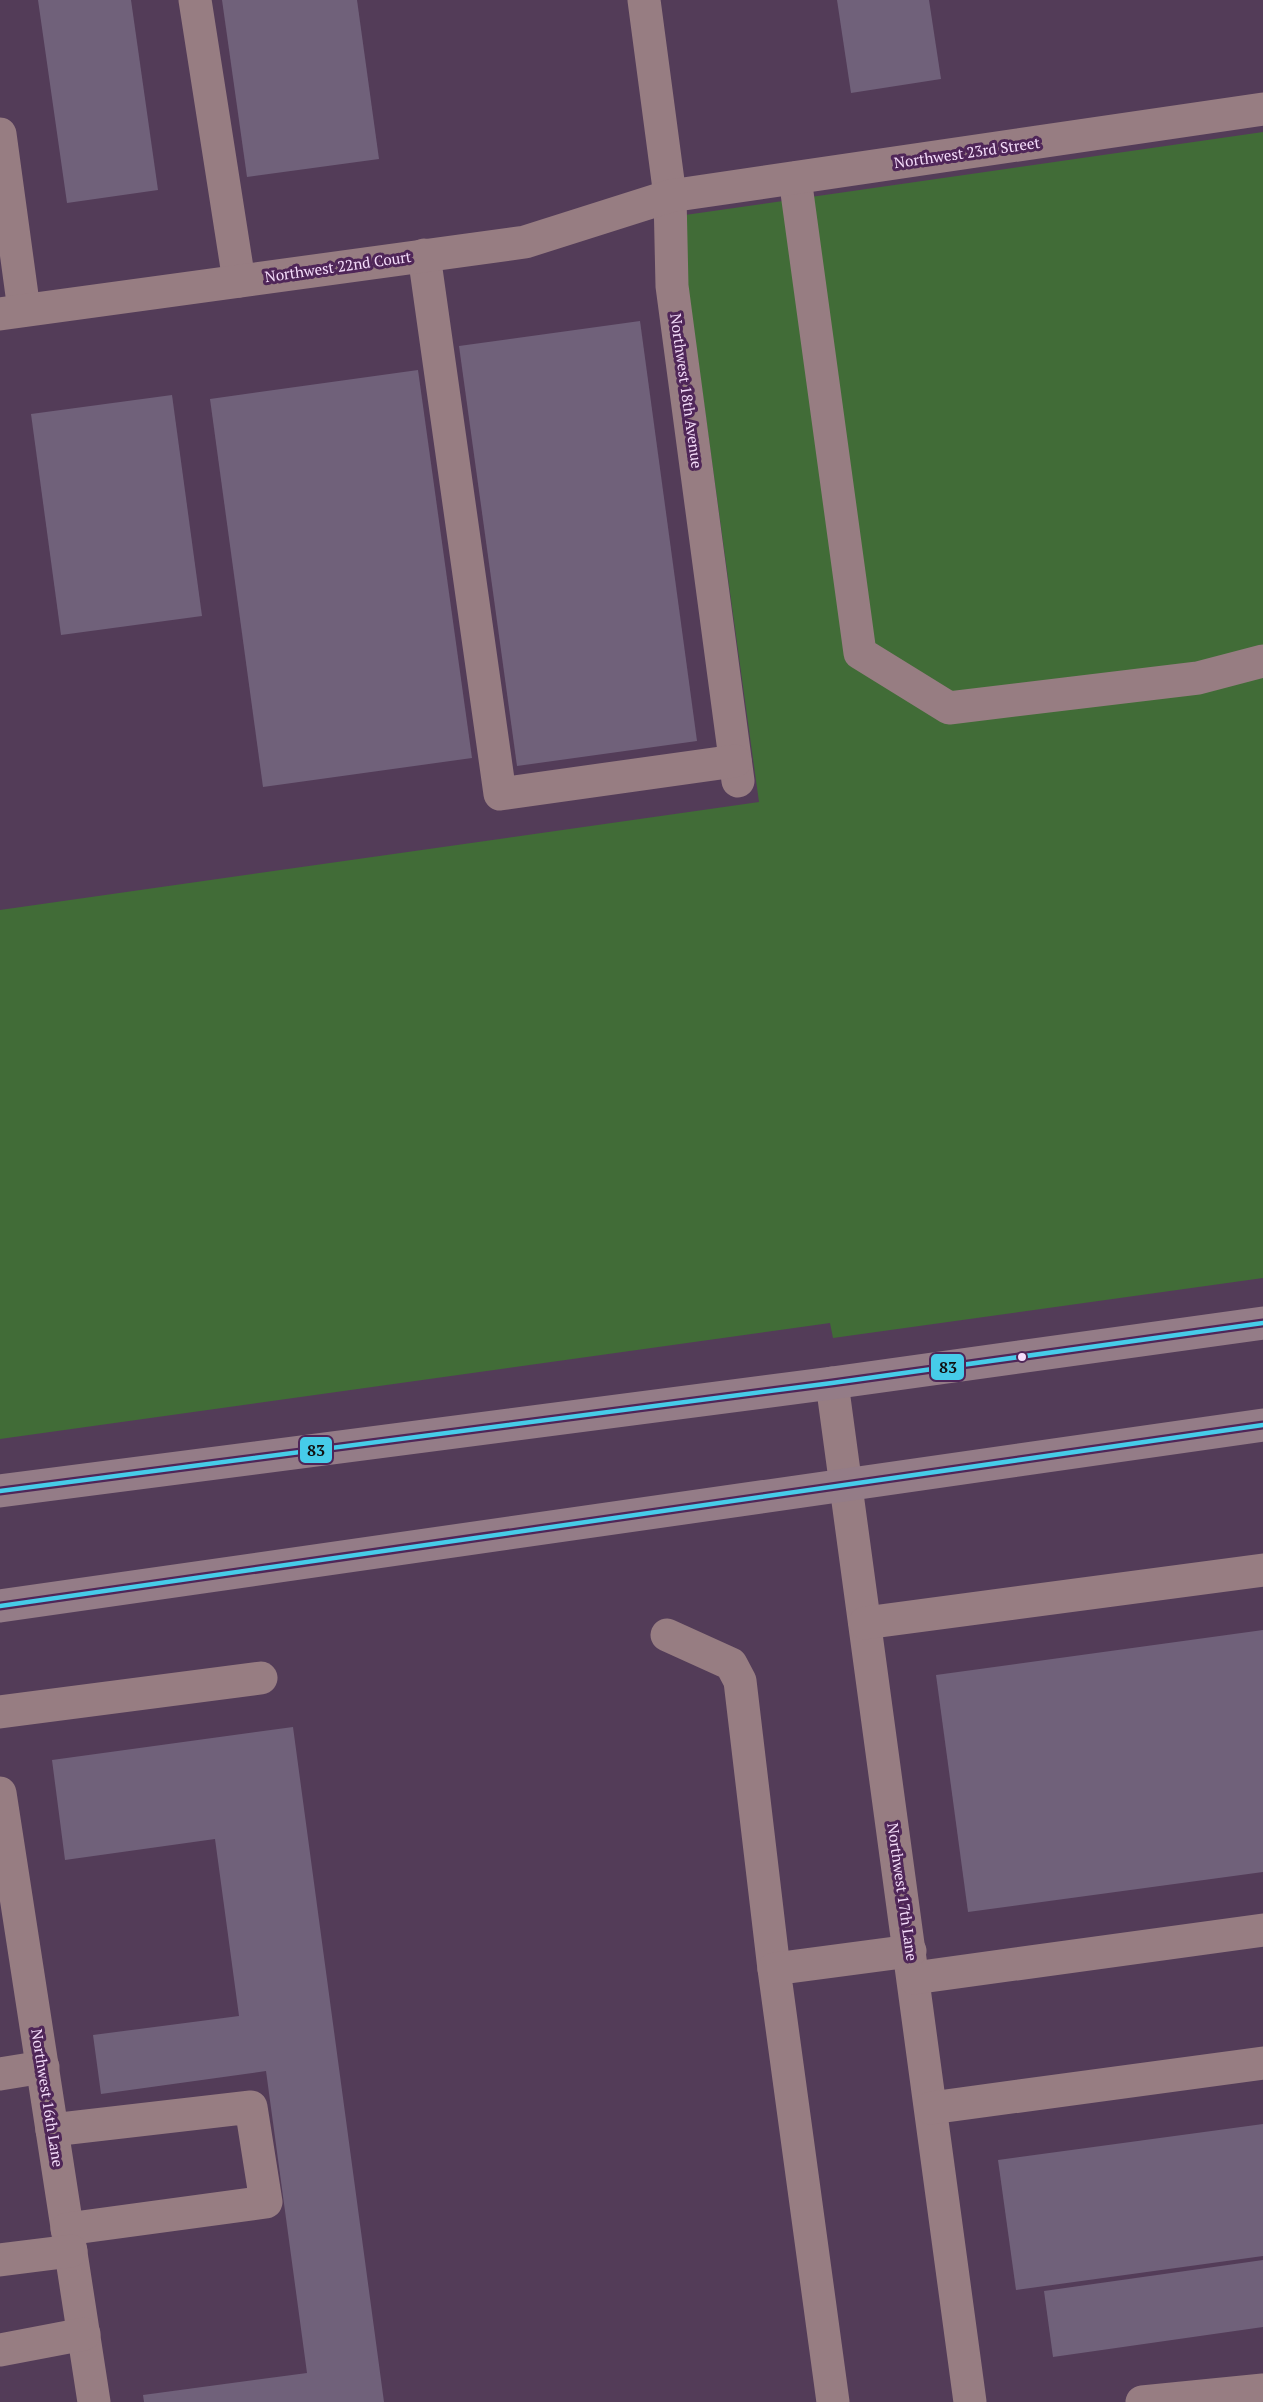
<svg xmlns="http://www.w3.org/2000/svg" width="1263" height="2402" font-family="'PT Serif',serif">
	<style>
		.green { fill: #416c37 }
		.building { fill: #70617a }
		.lines { fill: none; stroke-linecap: round; stroke-linejoin: round }
		.minor { stroke: #977d82; stroke-width: 33 }
		.major { stroke: #947c87; stroke-width: 33 }
		.bus-1-casing { stroke: #4f2658; stroke-width: 9 }
		.bus-1 { stroke: #46cce9; stroke-width: 4.5 }
		.bus-dot { fill: #f5ddfb; stroke: #4f2658; stroke-width: 2 }
		.labels { text-anchor: middle; stroke-width: 6; stroke-linejoin: round; paint-order: stroke }
		.street-label { font-size: 15px; fill: #f5ddfb; stroke: #4f2658 }
		.line-badge { stroke: #4f2658; stroke-width: 2 }
		.pale-badge-label { font-size: 16px; text-anchor: middle; font-weight: bold; fill: #111 }
	</style>
	<rect width="100%" height="100%" fill="#533c58"/>
	<!-- green -->
	<polygon class="green" points="1263,132 1263,1278 833,1338 830,1323 0,1439 0,910 759,802 678,216"/>
	<!-- building -->
	<g class="building">
		<polygon points="38,0 131,0 158,190 67,203"/>
		<polygon points="222,0 357,0 379,159 247,177"/>
		<polygon points="837,0 929,0 941,79 851,93"/>
		<polygon points="640,321 697,741 517,766 459,346"/>
		<polygon points="418,370 472,758 263,787 210,399"/>
		<polygon points="172,395 202,616 61,635 31,414"/>
		<polygon points="1263,1630 1263,1872 968,1912 936,1675"/>
		<polygon points="293,1727 384,2402 144,2402 143,2395 307,2373 266,2071 101,2094 93,2035 239,2016 215,1839 65,1860 52,1760"/>
		<polygon points="1263,2124 1263,2256 1016,2290 998,2160"/>
		<polygon points="1263,2260 1263,2327 1053,2357 1044,2291"/>
	</g>
	<g class="lines">
		<!-- minor -->
		<g class="minor">
			<polyline points="195,0 239,281"/>
			<polyline points="644,0 670,196 672,286 738,781"/>
			<polyline points="0,134 24,310"/>
			<polyline points="795,178 860,653 949,708 1198,678 1263,661"/>
			<polyline points="424,255 500,794 735,761"/>
			<polyline points="0,314 525,242 670,196 1263,109"/>
			<polyline points="832,1383 970,2402"/>
			<polyline points="865,1623 1263,1570"/>
			<polyline points="667,1635 731,1664 740,1681 774,1969"/>
			<polyline points="0,1712 261,1678"/>
			<polyline points="0,1793 94,2402"/>
			<polyline points="914,1978 1263,1930"/>
			<polyline points="0,2074 43,2067"/>
			<polyline points="931,2108 1263,2063"/>
			<polyline points="52,2130 251,2107 266,2202 67,2229"/>
			<polyline points="0,2260 71,2251"/>
			<polyline points="0,2350 84,2334"/>
			<polyline points="833,2402 774,1969 910,1951"/>
			<polyline points="1142,2402 1263,2390"/>
		</g>
		<!-- major -->
		<g class="major">
			<polyline points="0,1491 832,1383 1263,1323"/>
			<polyline points="0,1606 1263,1425"/>
		</g>
		<!-- bus-1 casing -->
		<g class="bus-1-casing">
			<g id="bus-1">
				<polyline points="0,1491 832,1383 1263,1323"/>
				<polyline points="0,1606 1263,1425"/>
			</g>
		</g>
		<!-- bus-1 -->
		<use href="#bus-1" class="bus-1"/>
	</g>
	<!-- markers -->
	<circle class="bus-dot" cx="1022" cy="1357" r="5"/>
	<g class="labels">
		<!-- street labels -->
		<g class="street-label">
			<text transform="translate(967 153) rotate(-8)" y="5">Northwest 23rd Street</text>
			<text transform="translate(338 267) rotate(-8)" y="5">Northwest 22nd Court</text>
			<text transform="translate(686 391) rotate(82)" y="5">Northwest 18th Avenue</text>
			<text transform="translate(902 1892) rotate(82)" y="5">Northwest 17th Lane</text>
			<text transform="translate(47 2098) rotate(81)" y="5">Northwest 16th Lane</text>
		</g>
	</g>
	<g class="line-badge">
		<rect x="930" y="1353" width="35" height="28" rx="6" fill="#46cce9"/>
		<rect x="299" y="1436" width="34" height="28" rx="6" fill="#46cce9"/>
	</g>
	<g class="pale-badge-label">
		<text x="948" y="1373">83</text>
		<text x="316" y="1456">83</text>
	</g>
</svg>
